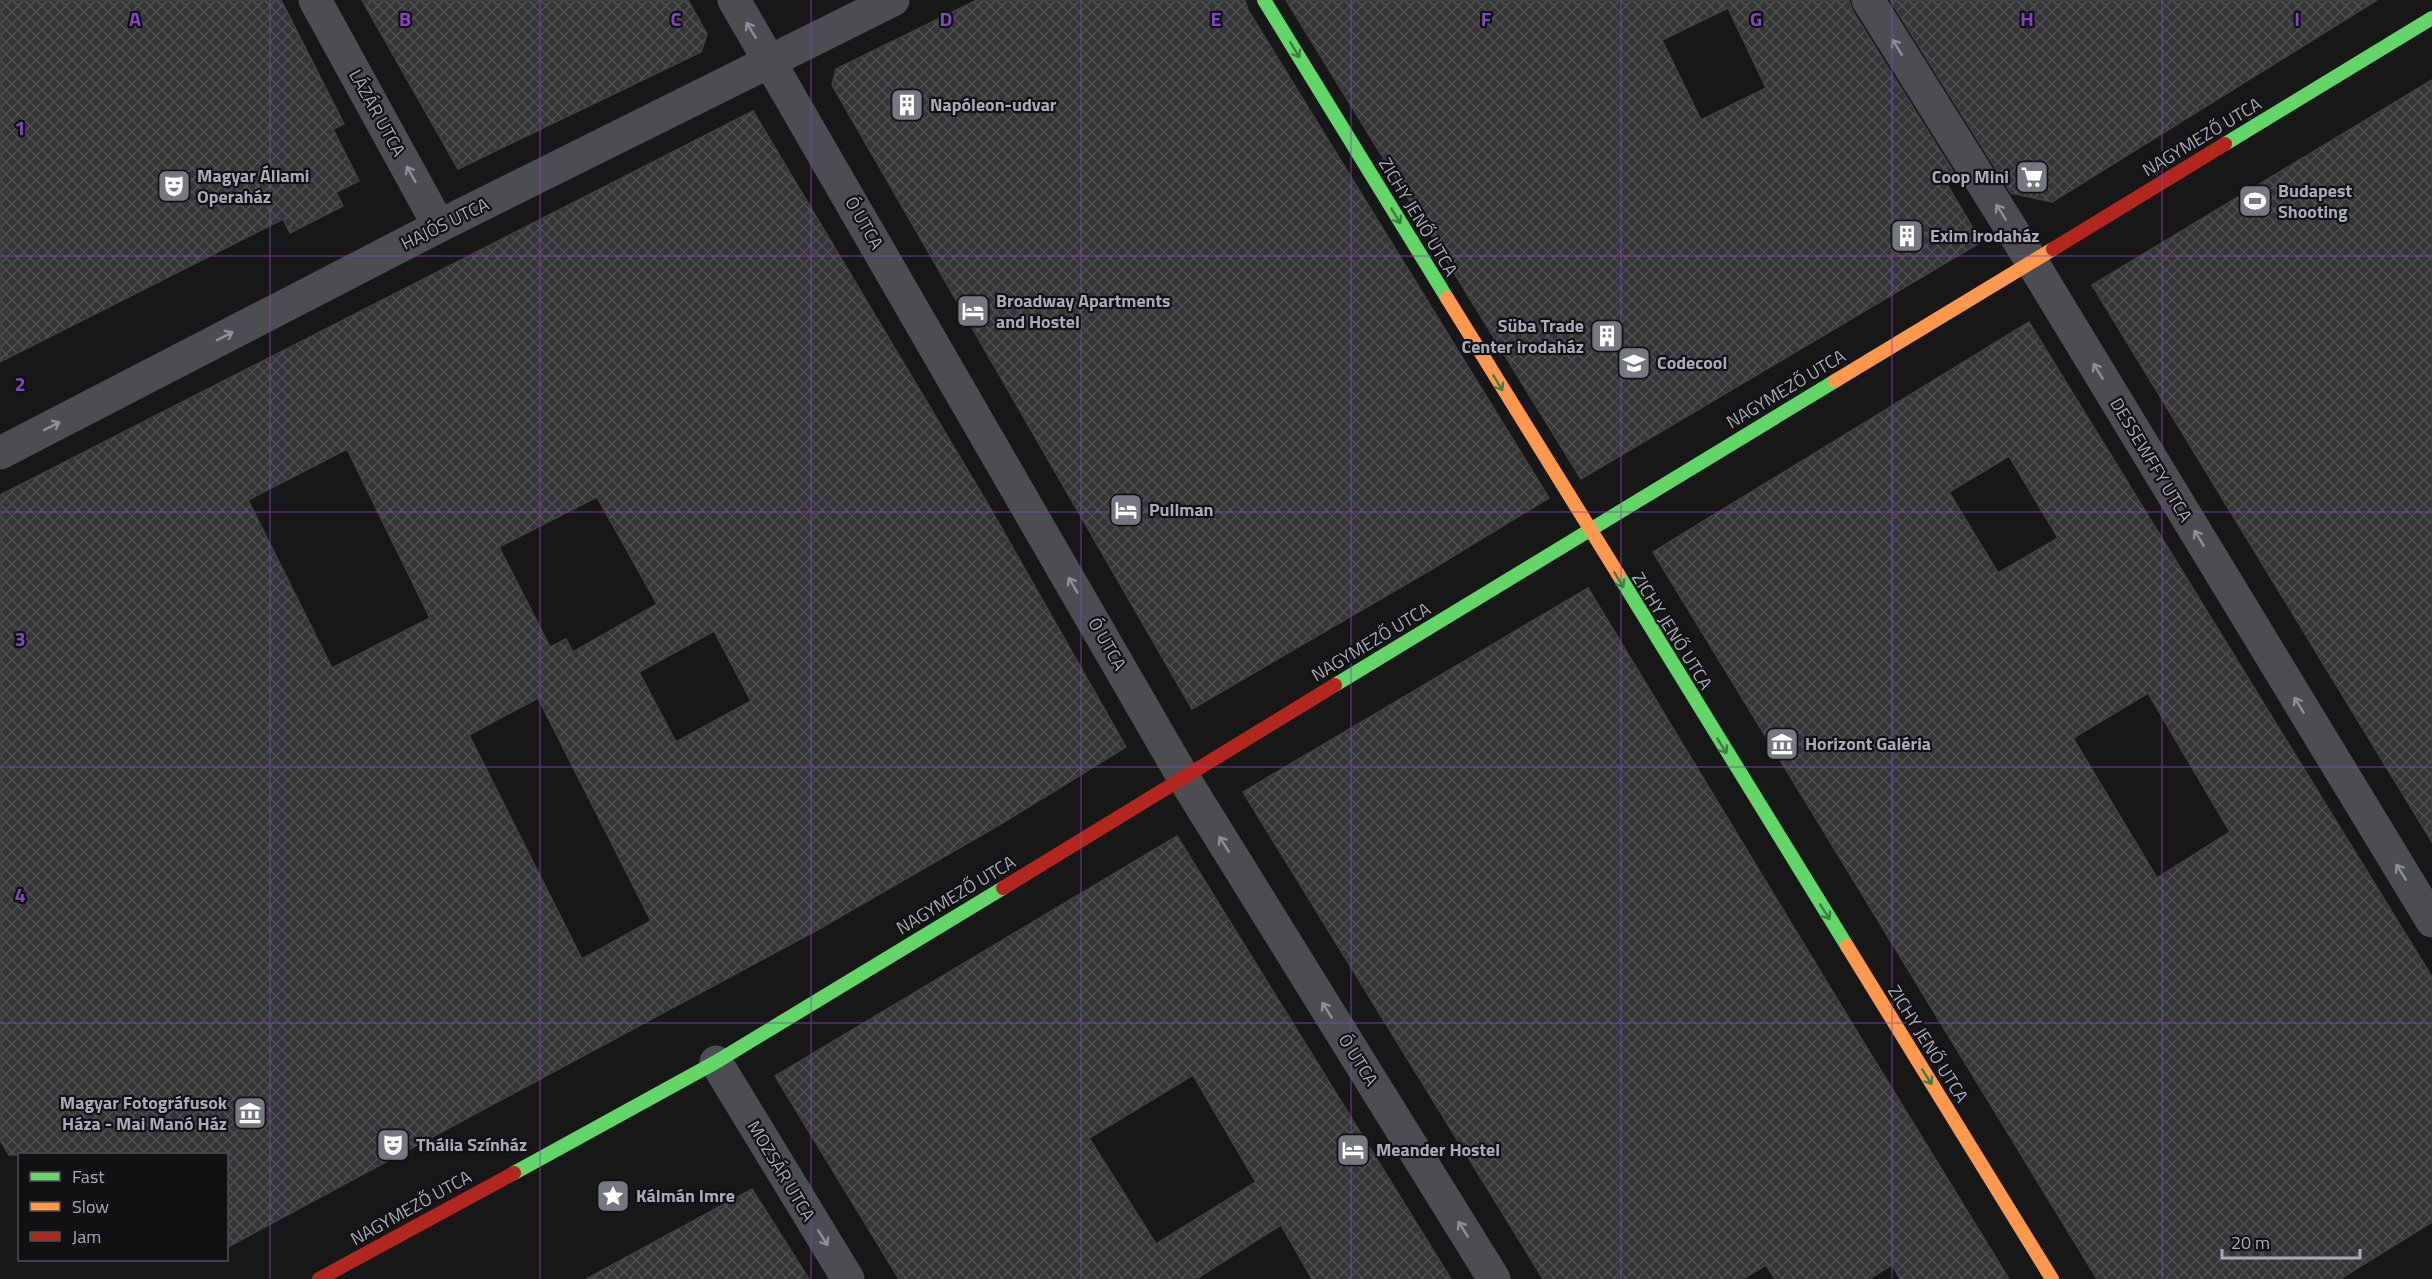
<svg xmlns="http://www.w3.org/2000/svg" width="2432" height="1279" font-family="'Titillium Web',sans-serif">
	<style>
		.building { fill: url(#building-cross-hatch); stroke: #404144; stroke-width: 1.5; fill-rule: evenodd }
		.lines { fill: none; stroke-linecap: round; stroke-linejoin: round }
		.street { stroke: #4b4d51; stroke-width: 33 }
		.fast { stroke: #63d668; stroke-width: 14 }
		.slow { stroke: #ff974d; stroke-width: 14 }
		.jam { stroke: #b3261e; stroke-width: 14 }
		.oneway { stroke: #8c909a }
		.oneway2 { stroke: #3e7d42 }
		.grid { fill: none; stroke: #8446be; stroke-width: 1.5; stroke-opacity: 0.55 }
		.labels { text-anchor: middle; stroke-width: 4.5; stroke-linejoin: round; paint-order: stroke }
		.poi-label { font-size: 18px; font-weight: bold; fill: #a8acb9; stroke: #111114; text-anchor: start }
		.street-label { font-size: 18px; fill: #a8acb9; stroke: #111114 }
		.grid-label { font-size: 20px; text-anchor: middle; font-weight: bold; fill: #8446be; stroke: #111114; stroke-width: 4.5; stroke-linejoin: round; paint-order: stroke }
	</style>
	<defs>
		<pattern id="building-cross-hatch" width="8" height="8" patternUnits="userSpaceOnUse" patternTransform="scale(1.5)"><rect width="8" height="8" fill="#353537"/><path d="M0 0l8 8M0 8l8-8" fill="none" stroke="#4f5052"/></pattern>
	</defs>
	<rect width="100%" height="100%" fill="#171718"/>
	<!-- building -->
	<g class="building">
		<polygon points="0,0 281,0 344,124 333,129 359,181 336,192 343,206 290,233 283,219 0,362"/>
		<polygon points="362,0 688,0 707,34 701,52 458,169"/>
		<polygon points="977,0 1245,0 1248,10 1549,498 1432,569 1192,709 832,85 836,69"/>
		<path d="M1286,0H1849L1852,10L1961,184L1945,181L1981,242L1581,479ZM1728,8L1766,88L1701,120L1662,40Z"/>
		<polygon points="1890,0 2377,0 2052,202 2011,193"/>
		<polygon points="2432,80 2432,842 2092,285"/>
		<path d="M753,111L989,506L1126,747L1004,822L819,929L226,1248V1155H9L0,1140V495ZM347,449L430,618L332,668L248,500ZM597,497L657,604L573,652L566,639L550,647L499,547ZM714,631L751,701L676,742L639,672ZM538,698L651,921L582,959L469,735Z"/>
		<path d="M2029,322L2432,977V1222L2340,1279H2097L1653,552ZM2009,456L2058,538L1998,573L1949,492ZM2148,693L2230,832L2157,878L2073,738Z"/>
		<polygon points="1588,588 1859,1035 2009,1279 1900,1279 1892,1265 1869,1279 1775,1279 1766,1265 1743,1279 1543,1279 1243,792"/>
		<path d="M1177,836L1451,1279H1312L1281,1225L1196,1279H899L775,1076ZM1193,1075L1256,1182L1156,1244L1089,1138Z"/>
		<polygon points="752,1189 809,1279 586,1279"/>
	</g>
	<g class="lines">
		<!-- street -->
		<g class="street">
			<polyline points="315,0 439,226"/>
			<polyline points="734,0 1183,777 1494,1279"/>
			<polyline points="1868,0 2032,262 2432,921"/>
			<polyline points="0,453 445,223 893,0"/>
			<polyline points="716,1062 848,1279"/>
		</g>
		<!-- fast -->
		<g class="fast">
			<polyline points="1264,0 1447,298"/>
			<polyline points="2225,144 2432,18"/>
			<polyline points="1618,574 1847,946"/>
			<polyline points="1335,685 1835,381"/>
			<polyline points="514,1173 716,1062 1003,888"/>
		</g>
		<!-- slow -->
		<g class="slow">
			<polyline points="1447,298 1618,574"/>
			<polyline points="1835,381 2053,249"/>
			<polyline points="1847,946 2052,1279"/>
		</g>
		<!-- jam -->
		<g class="jam">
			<polyline points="2053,249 2225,144"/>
			<polyline points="1003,888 1335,685"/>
			<polyline points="319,1279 514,1173"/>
		</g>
	</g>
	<!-- one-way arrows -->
	<defs><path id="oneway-shaft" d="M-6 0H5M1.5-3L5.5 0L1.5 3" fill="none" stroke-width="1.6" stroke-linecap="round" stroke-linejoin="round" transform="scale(1.5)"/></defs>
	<g class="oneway">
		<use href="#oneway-shaft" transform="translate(751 30) rotate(-121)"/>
		<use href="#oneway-shaft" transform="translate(1897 47) rotate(-122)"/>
		<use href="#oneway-shaft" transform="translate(411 174) rotate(-119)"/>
		<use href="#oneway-shaft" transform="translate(2001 212) rotate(-122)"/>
		<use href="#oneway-shaft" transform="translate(225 336) rotate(-27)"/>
		<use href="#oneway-shaft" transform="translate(2098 371) rotate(-121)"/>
		<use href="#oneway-shaft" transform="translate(52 426) rotate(-27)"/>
		<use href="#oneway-shaft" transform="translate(2199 538) rotate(-121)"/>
		<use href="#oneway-shaft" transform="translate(1073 585) rotate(-120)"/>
		<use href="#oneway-shaft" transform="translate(2299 705) rotate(-121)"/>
		<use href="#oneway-shaft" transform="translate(1224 844) rotate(-122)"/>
		<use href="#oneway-shaft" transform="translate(2401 872) rotate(-122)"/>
		<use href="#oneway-shaft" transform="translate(1327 1010) rotate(-122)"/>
		<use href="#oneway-shaft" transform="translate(1463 1229) rotate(-122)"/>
		<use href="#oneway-shaft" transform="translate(823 1238) rotate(58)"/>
	</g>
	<g class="oneway2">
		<use href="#oneway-shaft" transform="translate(1295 50) rotate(59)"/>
		<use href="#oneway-shaft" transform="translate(1396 216) rotate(59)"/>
		<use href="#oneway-shaft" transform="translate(1498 383) rotate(59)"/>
		<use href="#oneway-shaft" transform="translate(1619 580) rotate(58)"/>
		<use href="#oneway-shaft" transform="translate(1722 746) rotate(58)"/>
		<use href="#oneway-shaft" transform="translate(1825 912) rotate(58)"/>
		<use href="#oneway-shaft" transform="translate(1927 1077) rotate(58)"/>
	</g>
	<!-- grid -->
	<path class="grid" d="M270,0V1279M540,0V1279M811,0V1279M1081,0V1279M1351,0V1279M1621,0V1279M1892,0V1279M2162,0V1279M0,256H2432M0,512H2432M0,767H2432M0,1023H2432"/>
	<!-- icons -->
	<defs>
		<g id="building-square" transform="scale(1.725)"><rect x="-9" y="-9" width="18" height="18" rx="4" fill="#757881" stroke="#111114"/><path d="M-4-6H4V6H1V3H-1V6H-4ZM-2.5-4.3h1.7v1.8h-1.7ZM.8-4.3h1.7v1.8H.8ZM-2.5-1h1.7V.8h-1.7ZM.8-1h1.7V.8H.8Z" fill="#fff"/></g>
		<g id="supermarket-square" transform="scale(1.725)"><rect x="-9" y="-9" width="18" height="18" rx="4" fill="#757881" stroke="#111114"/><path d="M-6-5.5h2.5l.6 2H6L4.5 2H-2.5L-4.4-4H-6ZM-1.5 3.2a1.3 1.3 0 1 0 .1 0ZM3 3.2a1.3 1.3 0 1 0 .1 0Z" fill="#fff"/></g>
		<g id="theatre-square" transform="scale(1.725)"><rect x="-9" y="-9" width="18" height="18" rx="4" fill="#757881" stroke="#111114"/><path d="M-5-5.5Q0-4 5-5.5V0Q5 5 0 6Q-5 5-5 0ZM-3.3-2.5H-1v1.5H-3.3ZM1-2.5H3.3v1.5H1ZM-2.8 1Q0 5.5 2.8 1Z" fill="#fff"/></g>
		<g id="stadium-square" transform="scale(1.725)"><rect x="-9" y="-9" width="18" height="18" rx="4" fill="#757881" stroke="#111114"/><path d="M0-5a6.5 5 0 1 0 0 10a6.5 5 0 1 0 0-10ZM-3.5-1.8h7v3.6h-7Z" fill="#fff"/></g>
		<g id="hotel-square" transform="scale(1.725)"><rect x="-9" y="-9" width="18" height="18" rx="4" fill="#757881" stroke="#111114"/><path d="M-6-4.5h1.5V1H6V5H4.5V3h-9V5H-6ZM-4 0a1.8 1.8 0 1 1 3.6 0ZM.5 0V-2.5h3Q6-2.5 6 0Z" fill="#fff"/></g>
		<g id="school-square" transform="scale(1.725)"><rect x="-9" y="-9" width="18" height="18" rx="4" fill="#757881" stroke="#111114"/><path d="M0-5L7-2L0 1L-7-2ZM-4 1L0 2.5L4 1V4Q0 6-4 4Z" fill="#fff"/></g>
		<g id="museum-square" transform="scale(1.725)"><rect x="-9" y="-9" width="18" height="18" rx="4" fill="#757881" stroke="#111114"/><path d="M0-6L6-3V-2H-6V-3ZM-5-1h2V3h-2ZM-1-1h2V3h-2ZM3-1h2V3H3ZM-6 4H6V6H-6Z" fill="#fff"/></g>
		<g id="sight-square" transform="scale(1.725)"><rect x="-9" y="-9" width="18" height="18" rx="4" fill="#757881" stroke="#111114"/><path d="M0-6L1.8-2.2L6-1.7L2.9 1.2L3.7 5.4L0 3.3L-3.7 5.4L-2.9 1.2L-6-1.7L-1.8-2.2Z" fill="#fff"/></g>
	</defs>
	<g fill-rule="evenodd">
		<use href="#building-square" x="907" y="105"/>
		<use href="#supermarket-square" x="2032" y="177"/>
		<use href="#theatre-square" x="174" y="186"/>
		<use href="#stadium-square" x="2255" y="201"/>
		<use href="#building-square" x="1907" y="236"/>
		<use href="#hotel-square" x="973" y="311"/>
		<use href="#building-square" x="1607" y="336"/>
		<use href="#school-square" x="1634" y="363"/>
		<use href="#hotel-square" x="1126" y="510"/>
		<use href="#museum-square" x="1782" y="744"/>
		<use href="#museum-square" x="250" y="1113"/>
		<use href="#theatre-square" x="393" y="1145"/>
		<use href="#hotel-square" x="1353" y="1150"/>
		<use href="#sight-square" x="613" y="1196"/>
	</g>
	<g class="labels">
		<!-- poi labels -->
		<g class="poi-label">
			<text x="930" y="111">Napóleon-udvar</text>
			<text x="197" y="182">Magyar Állami<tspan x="197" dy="21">Operaház</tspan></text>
			<text x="2009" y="183" text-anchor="end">Coop Mini</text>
			<text x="2278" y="197">Budapest<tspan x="2278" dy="21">Shooting</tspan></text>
			<text x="1930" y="242">Exim irodaház</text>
			<text x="996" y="307">Broadway Apartments<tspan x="996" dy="21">and Hostel</tspan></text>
			<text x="1584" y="332" text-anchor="end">Süba Trade<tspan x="1584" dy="21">Center irodaház</tspan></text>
			<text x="1657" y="369">Codecool</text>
			<text x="1149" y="516">Pullman</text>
			<text x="1805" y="750">Horizont Galéria</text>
			<text x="227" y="1109" text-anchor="end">Magyar Fotográfusok<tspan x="227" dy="21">Háza - Mai Manó Ház</tspan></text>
			<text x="416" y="1151">Thália Színház</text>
			<text x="1376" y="1156">Meander Hostel</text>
			<text x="636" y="1202">Kálmán Imre</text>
		</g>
		<!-- street labels -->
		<g class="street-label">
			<text transform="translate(377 113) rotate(61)" y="6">LÁZÁR UTCA</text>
			<text transform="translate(2202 137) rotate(-31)" y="6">NAGYMEZŐ UTCA</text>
			<text transform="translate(1418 217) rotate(59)" y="6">ZICHY JENŐ UTCA</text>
			<text transform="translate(864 223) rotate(60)" y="6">Ó UTCA</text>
			<text transform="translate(445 224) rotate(-26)" y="6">HAJÓS UTCA</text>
			<text transform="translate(1786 389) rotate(-31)" y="6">NAGYMEZŐ UTCA</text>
			<text transform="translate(2151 460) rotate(59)" y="6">DESSEWFFY UTCA</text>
			<text transform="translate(1672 631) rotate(58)" y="6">ZICHY JENŐ UTCA</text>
			<text transform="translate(1371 642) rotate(-31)" y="6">NAGYMEZŐ UTCA</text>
			<text transform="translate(1107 644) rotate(60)" y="6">Ó UTCA</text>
			<text transform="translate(956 895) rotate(-31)" y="6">NAGYMEZŐ UTCA</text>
			<text transform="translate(1928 1044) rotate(58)" y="6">ZICHY JENŐ UTCA</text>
			<text transform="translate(1358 1060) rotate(58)" y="6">Ó UTCA</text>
			<text transform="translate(781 1171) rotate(59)" y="6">MOZSÁR UTCA</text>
			<text transform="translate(411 1208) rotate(-29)" y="6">NAGYMEZŐ UTCA</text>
		</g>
	</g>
	<g class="grid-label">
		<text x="135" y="26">A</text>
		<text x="405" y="26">B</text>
		<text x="676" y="26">C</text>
		<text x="946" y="26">D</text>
		<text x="1216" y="26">E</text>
		<text x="1486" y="26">F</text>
		<text x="1756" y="26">G</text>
		<text x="2027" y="26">H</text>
		<text x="2297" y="26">I</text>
		<text x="20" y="135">1</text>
		<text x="20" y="391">2</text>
		<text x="20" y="646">3</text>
		<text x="20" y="902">4</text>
	</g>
	<!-- legend -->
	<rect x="18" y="1153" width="210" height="108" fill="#111114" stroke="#4d4f56" stroke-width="1.5"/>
	<rect x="30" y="1172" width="30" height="9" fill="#63d668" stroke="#4d4f56" stroke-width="1.5"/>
	<text x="72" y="1183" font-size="18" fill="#a8acb9">Fast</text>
	<rect x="30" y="1202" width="30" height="9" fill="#ff974d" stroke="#4d4f56" stroke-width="1.5"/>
	<text x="72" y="1213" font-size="18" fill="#a8acb9">Slow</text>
	<rect x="30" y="1232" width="30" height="9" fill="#b3261e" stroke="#4d4f56" stroke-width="1.5"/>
	<text x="72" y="1243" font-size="18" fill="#a8acb9">Jam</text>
	<!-- scale -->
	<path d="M2222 1249v9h138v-9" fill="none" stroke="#a8acb9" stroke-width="3"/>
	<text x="2231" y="1249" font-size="18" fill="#a8acb9" stroke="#111114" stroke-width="4.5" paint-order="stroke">20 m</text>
</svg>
